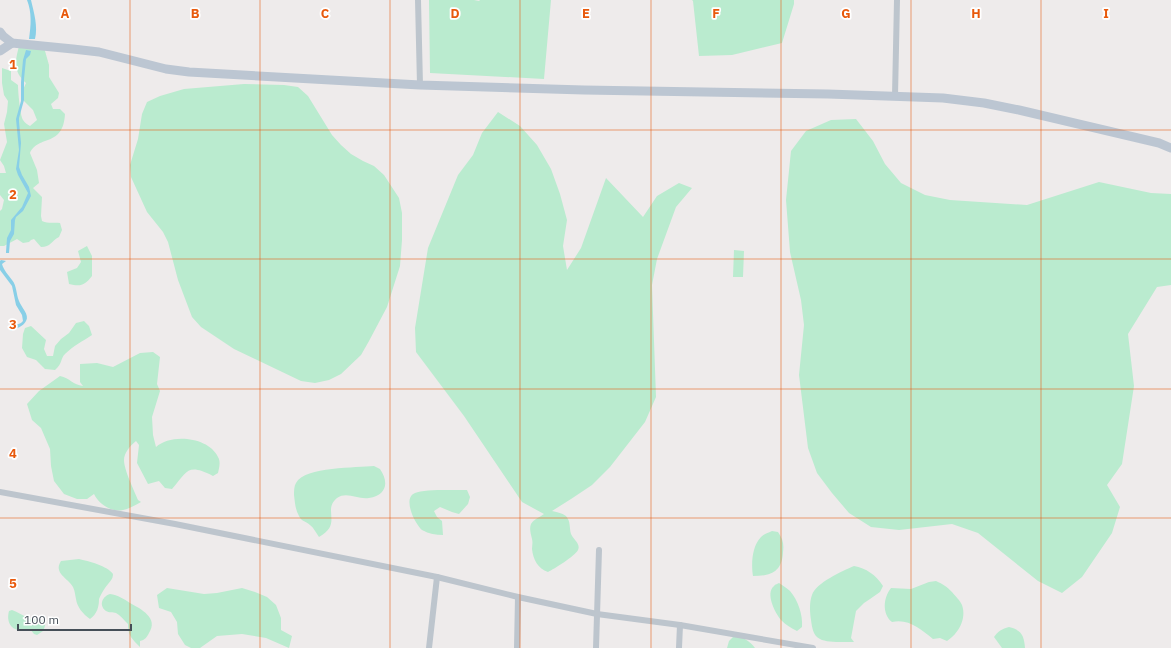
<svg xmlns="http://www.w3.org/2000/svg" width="1171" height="648" font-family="'IBM Plex Sans',sans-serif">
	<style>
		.green { fill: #baebcf }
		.water { fill: #88cfe7 }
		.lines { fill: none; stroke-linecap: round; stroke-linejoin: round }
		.street { stroke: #bdc5cd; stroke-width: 6 }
		.secondary { stroke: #bcc6d2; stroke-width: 9 }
		.grid { fill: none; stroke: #e8590c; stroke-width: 1; stroke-opacity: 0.55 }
		.grid-label { font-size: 13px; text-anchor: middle; font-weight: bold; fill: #e8590c; stroke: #fff; stroke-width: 3.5; stroke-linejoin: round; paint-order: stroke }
	</style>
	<rect width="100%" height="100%" fill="#eeebeb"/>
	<!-- green -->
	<g class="green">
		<polygon points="429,0 474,0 479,1 480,0 551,0 544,79 430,73"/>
		<polygon points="692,0 794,0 794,4 782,43 732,55 699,56 693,1"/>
		<path d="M41,42L45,51L49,65V77L59,93L58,98L51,104L53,109H60L65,114C63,148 39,134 30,153L37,170L39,183L33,188L42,197L41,216L42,221C49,224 54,222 60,223L62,230L59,237C51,241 51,247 41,247L34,239L31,240L29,242L23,243L17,239L4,246H0V211L2,209L4,200L0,195V173H6L4,166L0,160L7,142L4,124L7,112L8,101L4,95L2,83V68L11,71V80L18,85C18,91 20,115 23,120C25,123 27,124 30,126L37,120L33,110L24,101L22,92L26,83C13,71 15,62 19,46Z"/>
		<polygon points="244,84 284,85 298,87 308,96 332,135 341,145 351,154 363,161 374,166 384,175 399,198 402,213 402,240 400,266 387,307 369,341 361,355 341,374 329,380 315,383 301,381 234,349 201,327 192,317 178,280 168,242 163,232 147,212 131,177 130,165 138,139 142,114 147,102 160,96 184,89"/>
		<path d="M498,112L520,126L537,145L551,169L560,194L567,220L563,246L567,270L581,248L606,178L643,217L657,196L679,183L692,188L676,207L657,259L652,285L656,397L645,422L610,467L592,485L571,499L552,511C556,512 562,513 566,516C571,522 569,527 571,534C573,539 581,544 578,550C575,556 554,569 548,572C538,569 533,559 532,549C532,546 533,543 532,539C531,534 529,529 531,524C534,519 540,517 544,514L522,502L464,416L416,352L415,328L428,248L458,175L473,155L482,133Z"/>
		<polygon points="856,119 873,141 885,164 901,183 925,195 950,200 1027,205 1099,182 1151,193 1171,194 1171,285 1157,287 1128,334 1134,386 1122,464 1107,485 1120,507 1112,533 1082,577 1062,593 1038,581 978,533 952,524 899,530 871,527 849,513 832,493 817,473 808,448 799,375 804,325 801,300 790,252 786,200 791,151 806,131 831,120"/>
		<path d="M87,246L92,256V276C85,285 81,287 69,284L67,272L77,268L81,262L78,251Z"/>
		<polygon points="734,250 744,251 743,277 733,277"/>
		<path d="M84,321L89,326L92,335C83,341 73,346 65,354C60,359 63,363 55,370L45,369L36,360L27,357L22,348L23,334L25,328L31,326L46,340L44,349L47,356H53L55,346L61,339L69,333L76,323Z"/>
		<path d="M153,352L160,357L157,384L160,391L152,417L153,435L156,447C171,433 209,437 218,457C221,462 219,468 218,473L213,476C187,463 188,471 172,489L165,488L159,481L148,484L137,463L139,445L136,441C130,446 124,453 124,460C124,470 134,490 138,500L141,502C135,505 129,509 123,510C111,513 98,503 94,494L87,499H77L64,494L54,481L51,466L50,449L41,428L32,420L27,404L39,391L60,376C70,378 73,385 83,386L80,382V364L97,363L113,367L140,353Z"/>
		<path d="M374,466L380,469C389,482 387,495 369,498C358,500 347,491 337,498C322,510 343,524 319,537C316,533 314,528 310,525C306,521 302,522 299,516C295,509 295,502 294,495C294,491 294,486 296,483C305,466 357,468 374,466Z"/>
		<path d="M461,490H467L470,497L468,504L459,514L452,512L440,507L434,511L437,517L442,521L443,535C436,535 429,534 422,530C415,524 402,498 415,493C423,489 451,490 461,490Z"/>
		<path d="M772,531L778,532C783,539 784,544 783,552C782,572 771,576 753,576C751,564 752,546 761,537C764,534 768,533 772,531Z"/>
		<path d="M79,559C88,561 108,566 113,574C113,580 109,582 105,588C103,591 100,596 99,599C99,607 97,614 90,619C83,614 77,607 76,599C75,595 75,591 73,587C68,578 53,573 61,561Z"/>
		<path d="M854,566C866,568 876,575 883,586L880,592L870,599L864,603L856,611L851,638L854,642C845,642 827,643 820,639C813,636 812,627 811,620C810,613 809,603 812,595C816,583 842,571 854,566Z"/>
		<path d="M936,581C943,584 947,587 952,592C955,596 960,600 962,605C967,619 958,634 947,641L940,638L933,639C921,629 908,618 892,622C882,614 883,598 891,588L911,589L929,582Z"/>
		<path d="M779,583C783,586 787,588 790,591C798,600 803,615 802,627L797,631C791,628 786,625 781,620C775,613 765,593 774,586C775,584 778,584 779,583Z"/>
		<polygon points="167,588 204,594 217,593 242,588 255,592 267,597 276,605 281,618 281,630 292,636 289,648 266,638 242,634 217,636 200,648 191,648 185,645 178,634 177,622 171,612 159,608 157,595"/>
		<path d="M110,594C118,595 124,599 130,603C141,609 159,618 149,633C147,637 145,640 140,641V647C132,639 128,636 128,624C124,620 120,615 116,613C113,612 109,613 106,611C98,605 103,596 110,594Z"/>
		<path d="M12,610C18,612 22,615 28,618C35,621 51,616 43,631L37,635L34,634L30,629C16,634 5,626 9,611Z"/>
		<path d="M1009,627C1022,630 1024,636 1025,648H1002L994,637C998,631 1002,629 1009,627Z"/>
		<path d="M734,636C742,636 750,641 755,648H727L729,641Z"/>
	</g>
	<!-- water -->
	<g class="water">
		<path d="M27,0H31C34,13 38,26 35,39H29C31,25 32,13 27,0Z"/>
		<polygon points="26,50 31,51 30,55 26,59 24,79 24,100 19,118 19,122 21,143 19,167 22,175 29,187 31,196 23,211 16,217 15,220 14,234 10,241 9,253 6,253 6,252 7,238 11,230 11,220 22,207 28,193 18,175 16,169 19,150 16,119 21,101 21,82 23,60"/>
		<path d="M1,260L6,261L2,264C4,271 8,274 12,280C17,286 16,294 19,301C21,307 30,315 26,321C23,327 16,328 11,331L9,328L21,323L23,321L22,315L16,305L12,286L0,270V261Z"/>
	</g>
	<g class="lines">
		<!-- street -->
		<g class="street">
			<polyline points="418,0 420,85"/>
			<polyline points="895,96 897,0"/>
			<polyline points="0,492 175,524 437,577 518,597 597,614 680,625 813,648"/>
			<polyline points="429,648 437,577"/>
			<polyline points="517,648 518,597"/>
			<polyline points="596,648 599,550"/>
			<polyline points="679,648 680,625"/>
		</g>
		<!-- secondary -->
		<g class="secondary">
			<polyline points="0,32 3,36 12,43 73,49 99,52 166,69 189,72 420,85 584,90 828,94 943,98 984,103 1019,110 1159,143 1171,148"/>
			<polyline points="0,51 12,43"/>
		</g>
	</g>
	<!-- grid -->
	<path class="grid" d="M130,0V648M260,0V648M390,0V648M520,0V648M651,0V648M781,0V648M911,0V648M1041,0V648M0,130H1171M0,259H1171M0,389H1171M0,518H1171"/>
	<g class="grid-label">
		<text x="65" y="18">A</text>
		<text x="195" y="18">B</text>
		<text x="325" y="18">C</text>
		<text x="455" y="18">D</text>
		<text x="586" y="18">E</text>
		<text x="716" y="18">F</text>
		<text x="846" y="18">G</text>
		<text x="976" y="18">H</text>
		<text x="1106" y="18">I</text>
		<text x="13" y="69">1</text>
		<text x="13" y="199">2</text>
		<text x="13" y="329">3</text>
		<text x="13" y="458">4</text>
		<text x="13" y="588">5</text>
	</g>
	<!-- scale -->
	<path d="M18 624v6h113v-6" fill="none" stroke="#454e57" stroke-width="2"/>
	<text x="24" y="624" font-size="12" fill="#454e57" stroke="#ffffff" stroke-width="3" paint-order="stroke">100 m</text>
</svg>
